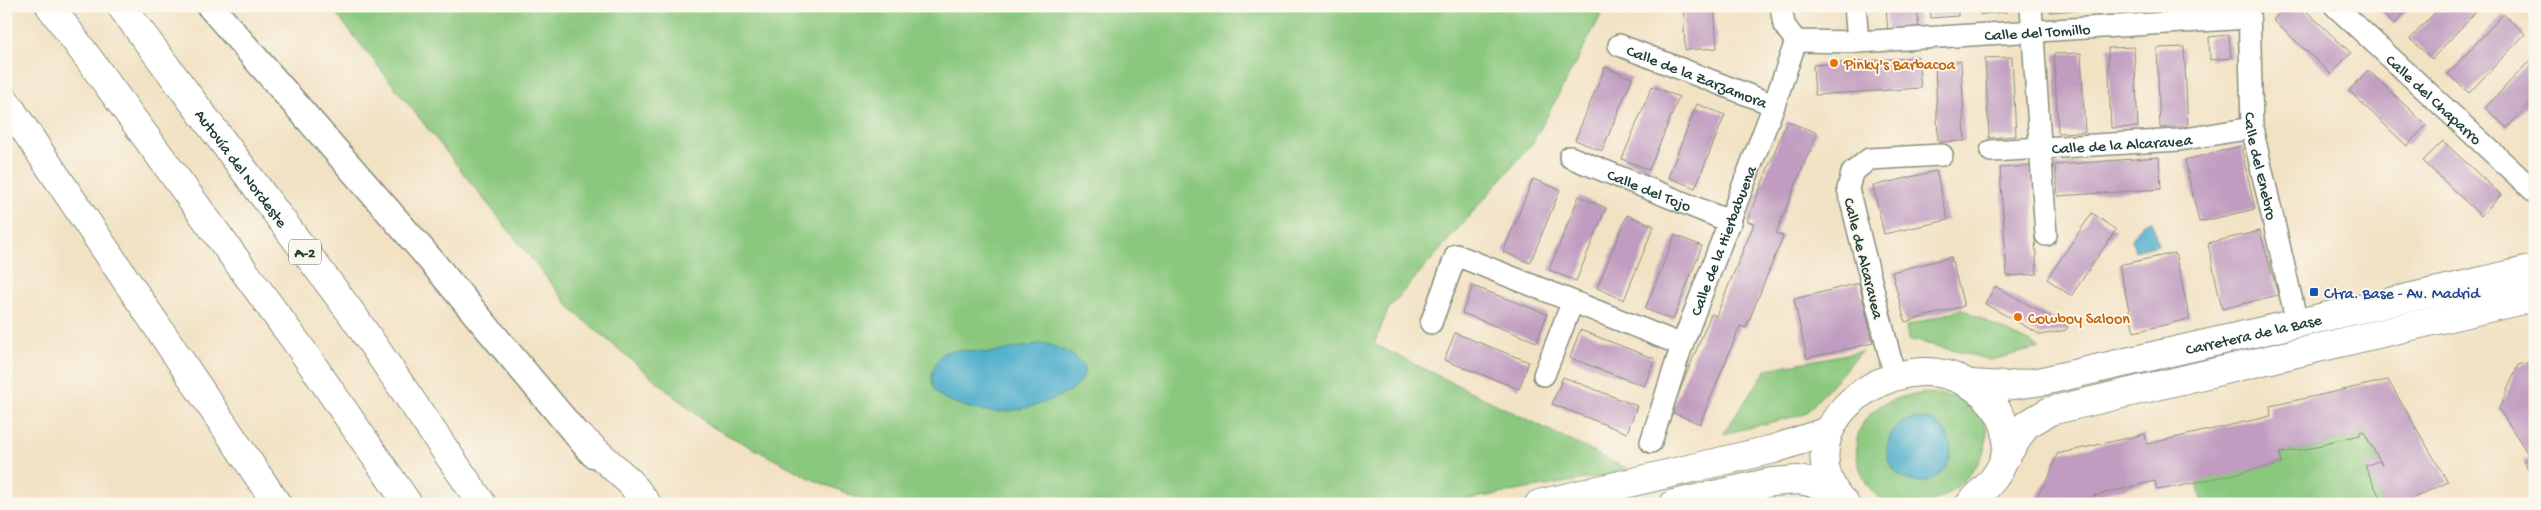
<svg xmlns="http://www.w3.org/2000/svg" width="2541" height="510" font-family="'Gochi Hand',sans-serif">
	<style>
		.green { fill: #8ac87e; stroke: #548259 }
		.water { fill: #4badca; stroke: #35757f }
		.building { fill: #c09cc0 }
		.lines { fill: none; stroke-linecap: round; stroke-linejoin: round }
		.minor-casing { stroke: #88907c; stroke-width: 24 }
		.tertiary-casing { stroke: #88907c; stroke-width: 29 }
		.secondary-casing { stroke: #88907c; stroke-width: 30 }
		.motorway-casing { stroke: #88907c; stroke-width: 30 }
		.minor { stroke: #fff; stroke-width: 21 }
		.tertiary { stroke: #fff; stroke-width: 26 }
		.secondary { stroke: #fff; stroke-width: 28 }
		.motorway { stroke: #fff; stroke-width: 28 }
		.food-dot { fill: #e8710a; stroke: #fbf7ec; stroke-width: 2 }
		.transit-dot { fill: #1a4fb4; stroke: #fbf7ec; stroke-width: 2 }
		.labels { text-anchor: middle; stroke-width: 4; stroke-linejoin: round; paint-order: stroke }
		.shield { fill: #fbf7ec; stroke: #61756b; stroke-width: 1 }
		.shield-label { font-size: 15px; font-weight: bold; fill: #1f3d34 }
		.street-label { font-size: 16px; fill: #1f3d34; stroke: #fbf7ec }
		.food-label { font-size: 16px; fill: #c56008; stroke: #fbf7ec; text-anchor: start }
		.transit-label { font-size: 16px; fill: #164399; stroke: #fbf7ec; text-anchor: start }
	</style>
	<rect width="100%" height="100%" fill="#fbf7ec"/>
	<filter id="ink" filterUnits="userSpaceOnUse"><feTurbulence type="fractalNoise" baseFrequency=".02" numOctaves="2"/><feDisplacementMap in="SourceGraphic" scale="10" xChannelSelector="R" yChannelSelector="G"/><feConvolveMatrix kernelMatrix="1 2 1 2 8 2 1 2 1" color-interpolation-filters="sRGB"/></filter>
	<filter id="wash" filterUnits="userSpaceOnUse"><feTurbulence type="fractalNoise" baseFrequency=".0096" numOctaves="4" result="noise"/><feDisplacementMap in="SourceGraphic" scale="20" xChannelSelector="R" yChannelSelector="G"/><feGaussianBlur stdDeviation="1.12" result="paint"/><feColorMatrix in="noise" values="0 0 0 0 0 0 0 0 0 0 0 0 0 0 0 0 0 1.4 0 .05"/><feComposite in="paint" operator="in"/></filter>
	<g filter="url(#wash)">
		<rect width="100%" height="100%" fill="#f2e2c4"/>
		<!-- green -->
		<g class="green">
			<polygon points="330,6 1606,6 1532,144 1389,308 1374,344 1632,471 1440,504 873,504 814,480 710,426 573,311"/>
			<polygon points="1962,309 2040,348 1991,360 1908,339 1906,326"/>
			<polygon points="1862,351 1805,414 1723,434 1767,369"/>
			<path d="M1927,393C1940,395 1956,396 1967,403C2013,432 1969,488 1933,501C1925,504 1916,504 1907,504C1890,504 1878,501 1868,486C1860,473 1854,455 1857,439C1865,404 1896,396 1927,393Z"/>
			<polygon points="2363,431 2382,464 2378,461 2365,467 2383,504 2202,504 2197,481 2282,463 2280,453 2322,446 2324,443 2360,435 2360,432"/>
		</g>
		<!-- water -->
		<g class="water">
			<polygon points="2152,221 2158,245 2135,251 2132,239 2143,223"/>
			<path d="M1043,343C1140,372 1042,412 995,412C983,412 969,408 958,404C949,401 940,398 935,390C928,376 934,364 944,352L960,350L989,353Z"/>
			<circle cx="1919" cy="450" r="32"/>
		</g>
		<g id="blocks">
			<!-- building -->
			<g class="building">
				<polygon points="1683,6 1714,6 1717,48 1685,50"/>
				<polygon points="1886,6 1917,6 1919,32 1888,34"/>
				<polygon points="1930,6 1958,6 1958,16 1931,18"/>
				<polygon points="1980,6 2008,6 2008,12 1981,14"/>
				<polygon points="2050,6 2103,6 2104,8 2050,12"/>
				<polygon points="2286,6 2301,6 2351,53 2331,74 2273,20"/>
				<polygon points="2375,6 2411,6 2394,25"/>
				<polygon points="2441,6 2481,6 2432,59 2410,39"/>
				<polygon points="2503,14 2525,34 2469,93 2448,74"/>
				<polygon points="2229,35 2231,58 2210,60 2209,37"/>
				<polygon points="2134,47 2138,127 2111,128 2108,48"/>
				<polygon points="2184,47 2188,126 2160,128 2157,48"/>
				<polygon points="2081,53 2085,132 2058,133 2054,54"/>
				<polygon points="2535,55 2535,98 2507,128 2485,108"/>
				<polygon points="1918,57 1921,88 1815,95 1813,65"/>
				<polygon points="2012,57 2016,136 1989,138 1985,58"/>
				<polygon points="1961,61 1965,141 1938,142 1935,62"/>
				<polygon points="1605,67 1632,78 1602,151 1575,140"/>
				<polygon points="2368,70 2426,125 2407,146 2349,91"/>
				<polygon points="1652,86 1679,97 1649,170 1622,159"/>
				<polygon points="1697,104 1725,115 1695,188 1668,177"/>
				<polygon points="1787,121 1817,133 1776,233 1783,236 1746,328 1740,326 1700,424 1671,412 1711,314 1716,316 1754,224 1747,221"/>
				<polygon points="2443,141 2501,195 2481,216 2423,161"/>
				<polygon points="2241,146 2255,209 2199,222 2185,160"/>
				<polygon points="2159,157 2161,189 2058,196 2055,165"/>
				<polygon points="2031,166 2037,274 2007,276 2000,168"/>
				<polygon points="1936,171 1948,220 1884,234 1873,186"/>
				<polygon points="1533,179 1560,190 1530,263 1503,252"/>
				<polygon points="1579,196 1606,208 1576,281 1549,270"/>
				<polygon points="2092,213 2116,230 2071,296 2047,279"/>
				<polygon points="1627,215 1654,226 1624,300 1597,288"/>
				<polygon points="2260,231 2278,295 2222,309 2208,243"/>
				<polygon points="1675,235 1702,246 1673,320 1645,309"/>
				<polygon points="2175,253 2190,319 2134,332 2119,265"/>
				<polygon points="1951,257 1964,306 1905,322 1892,272"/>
				<polygon points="1859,283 1873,343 1807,358 1794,299"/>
				<polygon points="1473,286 1547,314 1537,342 1462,313"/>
				<polygon points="1995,286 2068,327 2066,330 2041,335 1985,304"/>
				<polygon points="1580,330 1655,359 1644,386 1570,358"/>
				<polygon points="1455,333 1529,362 1519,389 1444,360"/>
				<polygon points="2535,361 2535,481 2523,461 2530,457 2499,409 2518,365"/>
				<polygon points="1563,377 1637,406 1627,433 1552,404"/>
				<polygon points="2388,380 2448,482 2400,504 2383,504 2365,466 2378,461 2382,464 2363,431 2360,432 2360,435 2324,443 2322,446 2280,453 2282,463 2176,487 2157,490 2155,481 2093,496 2090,501 2092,504 2032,504 2049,477 2057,454 2145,434 2147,444 2271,416 2270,406"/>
			</g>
		</g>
	</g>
	<g filter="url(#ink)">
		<use href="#blocks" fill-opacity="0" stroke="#88907c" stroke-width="1"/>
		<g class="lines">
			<!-- minor casing -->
			<g class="minor-casing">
				<g id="minor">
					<path id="s1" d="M1781,6L1784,25L1796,41L1858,42L2248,18"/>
					<polyline points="1855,6 1858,42"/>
					<polyline points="2031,6 2046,235"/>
					<path id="s2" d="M2249,6L2252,128L2297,323"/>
					<path id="s3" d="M2335,6L2535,192"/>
					<path id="s4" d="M1619,45L1774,105"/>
					<path id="s5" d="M1991,151L2179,140L2252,128"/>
					<path id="s6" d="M1570,157L1731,222"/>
					<polyline points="1431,323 1456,255 1682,345"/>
					<polyline points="1544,375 1572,303"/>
					<polyline points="1895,377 1848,189 1852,173 1869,159 1942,155"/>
					<path id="s7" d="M1651,442L1682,345L1774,105L1796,41"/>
				</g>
			</g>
			<!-- tertiary casing -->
			<g class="tertiary-casing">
				<polyline id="tertiary" points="210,6 423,251 593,454"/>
			</g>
			<!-- secondary casing -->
			<g class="secondary-casing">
				<g id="secondary">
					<path id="s8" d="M1970,384L2006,386L2043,381L2535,269"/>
					<polyline points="580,437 631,483 647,504"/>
					<polyline points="2005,458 2026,425 2050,411 2535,297"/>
					<polyline points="1539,504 1774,449 1828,431"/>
					<polyline points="1674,504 1772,482 1798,480 1831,486"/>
					<path d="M1845,504C1828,488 1821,465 1826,442C1836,400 1886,371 1928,372C1971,373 2019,413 2004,459C1999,477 1983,490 1970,504"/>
				</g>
			</g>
			<!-- motorway casing -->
			<g class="motorway-casing">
				<g id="motorway">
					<polyline points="50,6 302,350 408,504"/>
					<path id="s9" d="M121,6L352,314L482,504"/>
					<polyline points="6,102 277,504"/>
				</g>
			</g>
			<!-- minor -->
			<use href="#minor" class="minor"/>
			<!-- tertiary -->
			<use href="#tertiary" class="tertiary"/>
			<!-- secondary -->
			<use href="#secondary" class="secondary"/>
			<!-- motorway -->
			<use href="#motorway" class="motorway"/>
		</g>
	</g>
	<!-- markers -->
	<g class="food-dot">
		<circle cx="1834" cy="63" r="5"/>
		<circle cx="2018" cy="317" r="5"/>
	</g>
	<rect class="transit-dot" x="2309" y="287" width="10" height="10" rx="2.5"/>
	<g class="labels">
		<!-- shield labels -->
		<rect class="shield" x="289" y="239.5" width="32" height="25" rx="4"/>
		<g class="shield-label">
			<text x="305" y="257">A-2</text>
		</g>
		<!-- street labels -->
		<g class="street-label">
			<text dy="6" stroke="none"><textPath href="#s1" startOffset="281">Calle del Tomillo</textPath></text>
			<text dy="6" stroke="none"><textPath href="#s4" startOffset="84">Calle de la Zarzamora</textPath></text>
			<text dy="6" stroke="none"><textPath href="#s3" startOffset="136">Calle del Chaparro</textPath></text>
			<text dy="6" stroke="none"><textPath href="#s5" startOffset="131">Calle de la Alcaravea</textPath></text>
			<text dy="6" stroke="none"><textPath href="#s2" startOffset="161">Calle del Enebro</textPath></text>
			<text dy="6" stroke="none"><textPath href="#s9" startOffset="202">Autovía del Nordeste</textPath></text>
			<text dy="6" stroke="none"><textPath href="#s6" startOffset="86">Calle del Tojo</textPath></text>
			<text dy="6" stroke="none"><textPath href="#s7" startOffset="214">Calle de la Hierbabuena</textPath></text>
			<text transform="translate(1865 258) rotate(76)" y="6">Calle de Alcaravea</text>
			<text dy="6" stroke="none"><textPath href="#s8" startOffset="289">Carretera de la Base</textPath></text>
		</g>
		<!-- food labels -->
		<g class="food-label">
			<text x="1844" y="69">Pinky's Barbacoa</text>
			<text x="2028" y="323">Cowboy Saloon</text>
		</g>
		<!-- transit labels -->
		<g class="transit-label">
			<text x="2324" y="298">Ctra. Base - Av. Madrid</text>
		</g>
	</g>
	<!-- margin -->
	<rect width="2541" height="510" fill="none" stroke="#fbf7ec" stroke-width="25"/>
</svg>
